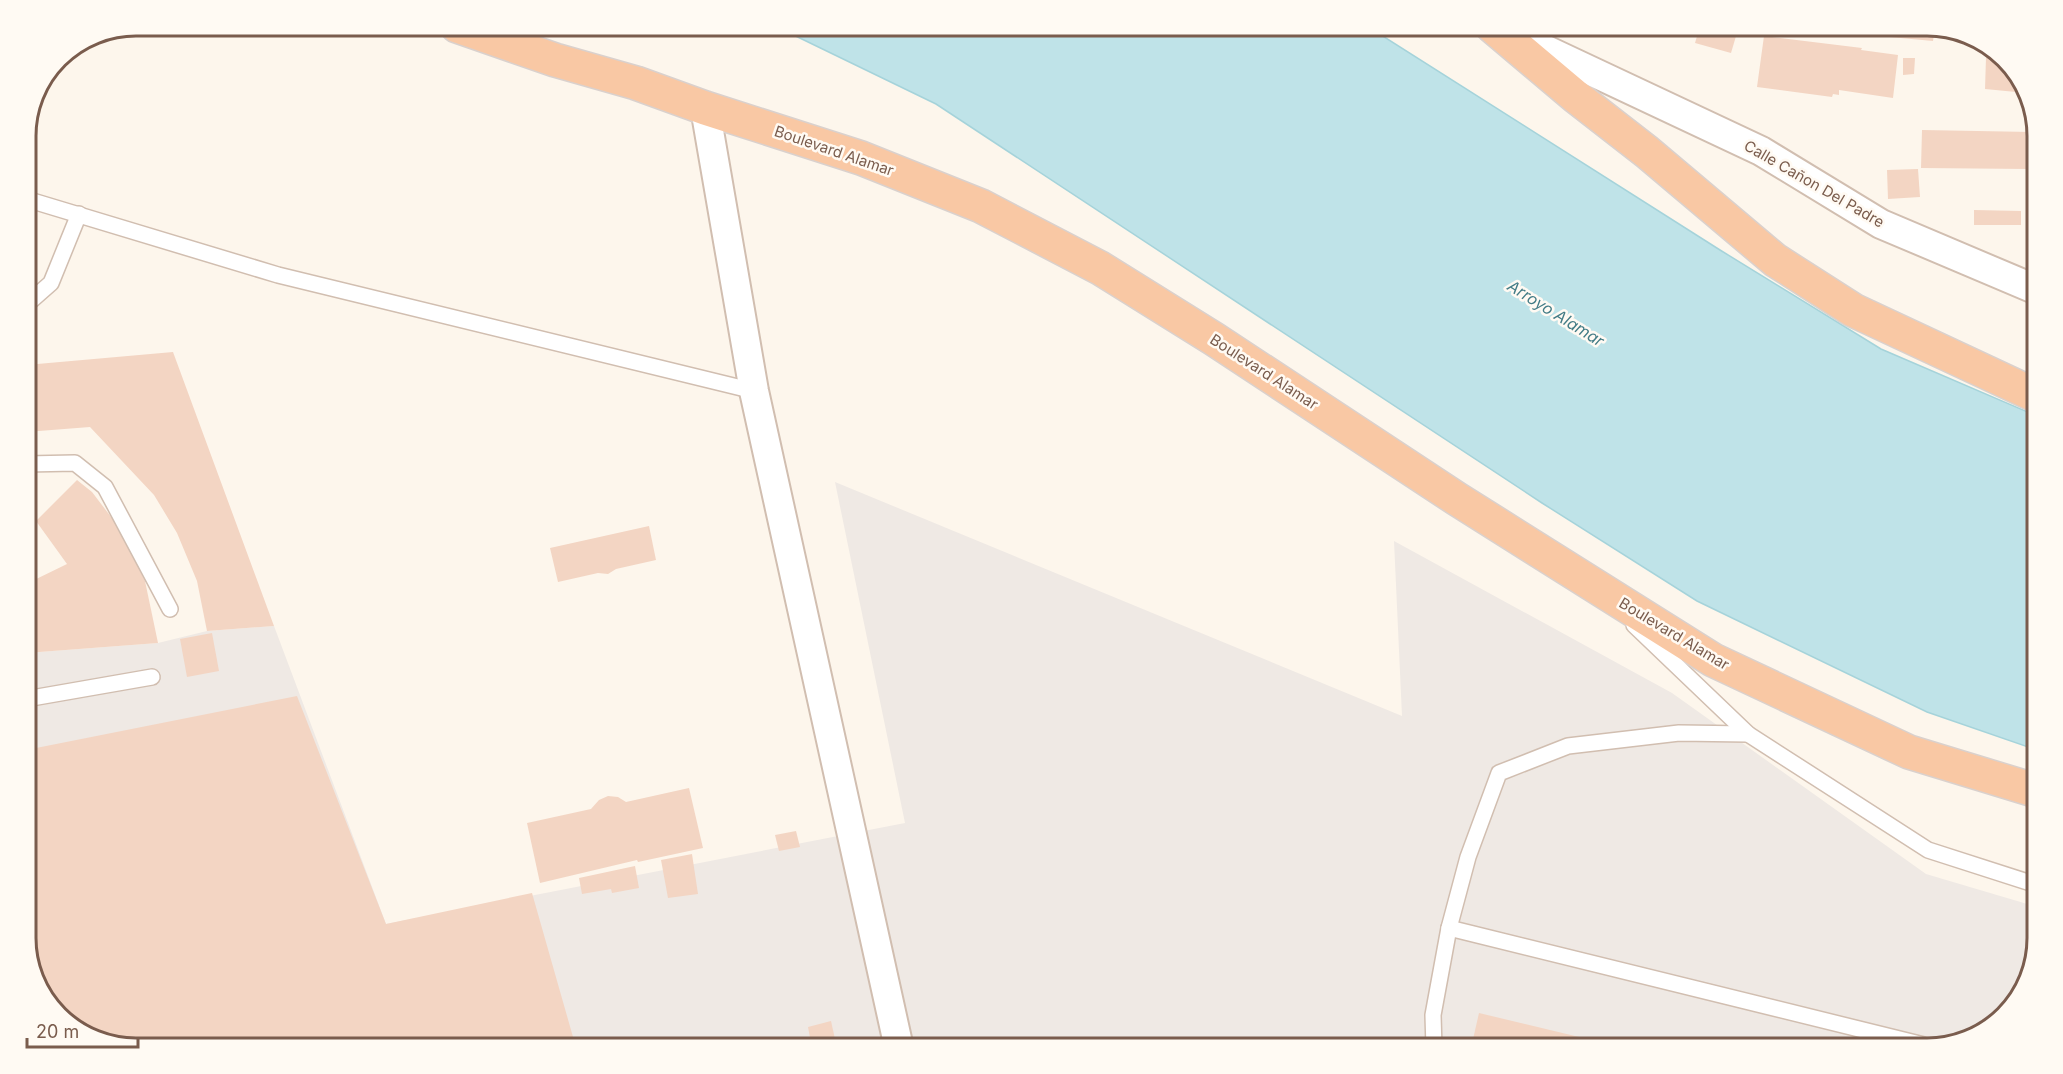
<svg xmlns="http://www.w3.org/2000/svg" width="2063" height="1074" font-family="Inter,sans-serif">
	<style>
		.industrial { fill: #efe9e4 }
		.water { fill: #bfe3e8; stroke: #a5d3da; stroke-width: 1.5 }
		.building { fill: #f3d5c3 }
		.lines { fill: none; stroke-linecap: round; stroke-linejoin: round }
		.service-casing { stroke: #d1beb0; stroke-width: 18 }
		.minor-casing { stroke: #d1beb0; stroke-width: 32 }
		.trunk-casing { stroke: #dad1cd; stroke-width: 36 }
		.service { stroke: #fff; stroke-width: 15 }
		.minor { stroke: #fff; stroke-width: 28 }
		.trunk { stroke: #f9c8a4; stroke-width: 33 }
		.labels { text-anchor: middle; stroke-width: 5; stroke-linejoin: round; paint-order: stroke }
		.street-label { font-size: 15px; fill: #7a5c4d; stroke: #fffaf3 }
		.water-label { font-size: 16px; font-style: italic; fill: #437c86; stroke: #fffaf3 }
		.rim { fill: none; stroke: #7a5c4d; stroke-width: 3 }
	</style>
	<rect width="100%" height="100%" fill="#fdf6ec"/>
	<!-- industrial -->
	<polygon class="industrial" points="835,482 1402,716 1394,541 1672,693 1926,874 2037,907 2037,938 2026,987 1982,1033 1927,1048 136,1048 87,1037 44,1000 26,945 26,653 158,643 207,631 274,626 386,924 905,823"/>
	<!-- water -->
	<polygon class="water" points="775,26 1367,26 1720,250 1881,349 2037,416 2037,750 1927,712 1697,601 1542,503 936,104"/>
	<!-- building -->
	<g class="building">
		<polygon points="1700,26 1739,26 1731,53 1695,43"/>
		<polygon points="1766,26 1793,26 1791,36 1765,32"/>
		<polygon points="1892,26 1927,26 1935,28 1933,41 1890,37"/>
		<polygon points="1764,36 1862,48 1861,50 1898,55 1893,98 1839,90 1839,95 1833,94 1832,97 1757,87"/>
		<polygon points="1903,58 1915,58 1914,74 1903,75"/>
		<polygon points="1986,58 2001,59 2009,66 2016,92 1985,89"/>
		<polygon points="1922,130 2032,132 2031,161 2028,161 2028,169 1921,168"/>
		<polygon points="1918,169 1920,197 1888,199 1887,170"/>
		<polygon points="1974,210 2021,211 2021,225 1974,225"/>
		<polygon points="173,352 274,626 207,631 197,581 177,533 154,495 90,427 26,432 26,365"/>
		<polygon points="77,480 92,492 121,530 145,581 158,643 26,653 26,584 67,564 36,521"/>
		<polygon points="649,526 656,560 616,569 608,574 598,573 558,582 550,548"/>
		<polygon points="212,633 219,671 187,677 180,639"/>
		<polygon points="297,696 386,924 532,893 575,1044 603,1037 606,1048 136,1048 87,1037 44,1000 26,945 26,750"/>
		<polygon points="689,788 703,848 638,862 637,860 540,883 527,823 591,809 599,800 608,796 618,797 626,802"/>
		<polygon points="796,831 800,847 779,851 775,835"/>
		<polygon points="692,854 698,894 668,898 661,860"/>
		<polygon points="635,866 639,888 612,893 611,889 582,894 579,878"/>
		<polygon points="1479,1013 1625,1048 1471,1048"/>
		<polygon points="831,1021 837,1048 812,1048 808,1027"/>
	</g>
	<g class="lines">
		<!-- service casing -->
		<g class="service-casing">
			<g id="service">
				<polyline points="26,199 278,275 754,391"/>
				<polyline points="26,305 51,283 79,214"/>
				<polyline points="26,464 75,463 105,487 170,609"/>
				<polyline points="1634,625 1748,734 1928,850 2037,885"/>
				<polyline points="26,699 152,677"/>
				<polyline points="1449,928 1932,1047"/>
				<polyline points="1434,1048 1433,1015 1449,928 1468,857 1499,773 1568,746 1679,733 1748,734"/>
			</g>
		</g>
		<!-- minor casing -->
		<g class="minor-casing">
			<g id="minor">
				<polyline points="1510,33 1761,151 1881,224 2037,290"/>
				<polyline points="705,108 754,391 899,1048"/>
			</g>
		</g>
		<!-- trunk casing -->
		<g class="trunk-casing">
			<g id="trunk">
				<polyline points="457,26 555,60 636,83 705,108 861,158 981,206 1100,268 1214,339 1457,499 1713,660 1909,752 2037,791"/>
				<polyline points="1492,26 1575,96 1647,152 1775,260 1853,310 2037,396"/>
			</g>
		</g>
		<!-- service -->
		<use href="#service" class="service"/>
		<!-- minor -->
		<use href="#minor" class="minor"/>
		<!-- trunk -->
		<use href="#trunk" class="trunk"/>
	</g>
	<g class="labels">
		<!-- street labels -->
		<g class="street-label">
			<text transform="translate(834 151) rotate(19)" y="5">Boulevard Alamar</text>
			<text transform="translate(1814 184) rotate(30)" y="5">Calle Cañon Del Padre</text>
			<text transform="translate(1264 372) rotate(33)" y="5">Boulevard Alamar</text>
			<text transform="translate(1674 634) rotate(31)" y="5">Boulevard Alamar</text>
		</g>
		<!-- water labels -->
		<g class="water-label">
			<text transform="translate(1556 313) rotate(32)" y="6">Arroyo Alamar</text>
		</g>
	</g>
	<!-- crop -->
	<path d="M0 0H2063V1074H0ZM136 36H1927A100 100 0 0 1 2027 136V938A100 100 0 0 1 1927 1038H136A100 100 0 0 1 36 938V136A100 100 0 0 1 136 36Z" fill="#fffaf3" fill-rule="evenodd"/>
	<path class="rim" d="M136 36H1927A100 100 0 0 1 2027 136V938A100 100 0 0 1 1927 1038H136A100 100 0 0 1 36 938V136A100 100 0 0 1 136 36Z"/>
	<!-- scale -->
	<path d="M27 1038v9h111v-9" fill="none" stroke="#7a5c4d" stroke-width="3"/>
	<text x="36" y="1038" font-size="18" fill="#7a5c4d" stroke="#fffaf3" stroke-width="4.5" paint-order="stroke">20 m</text>
</svg>
